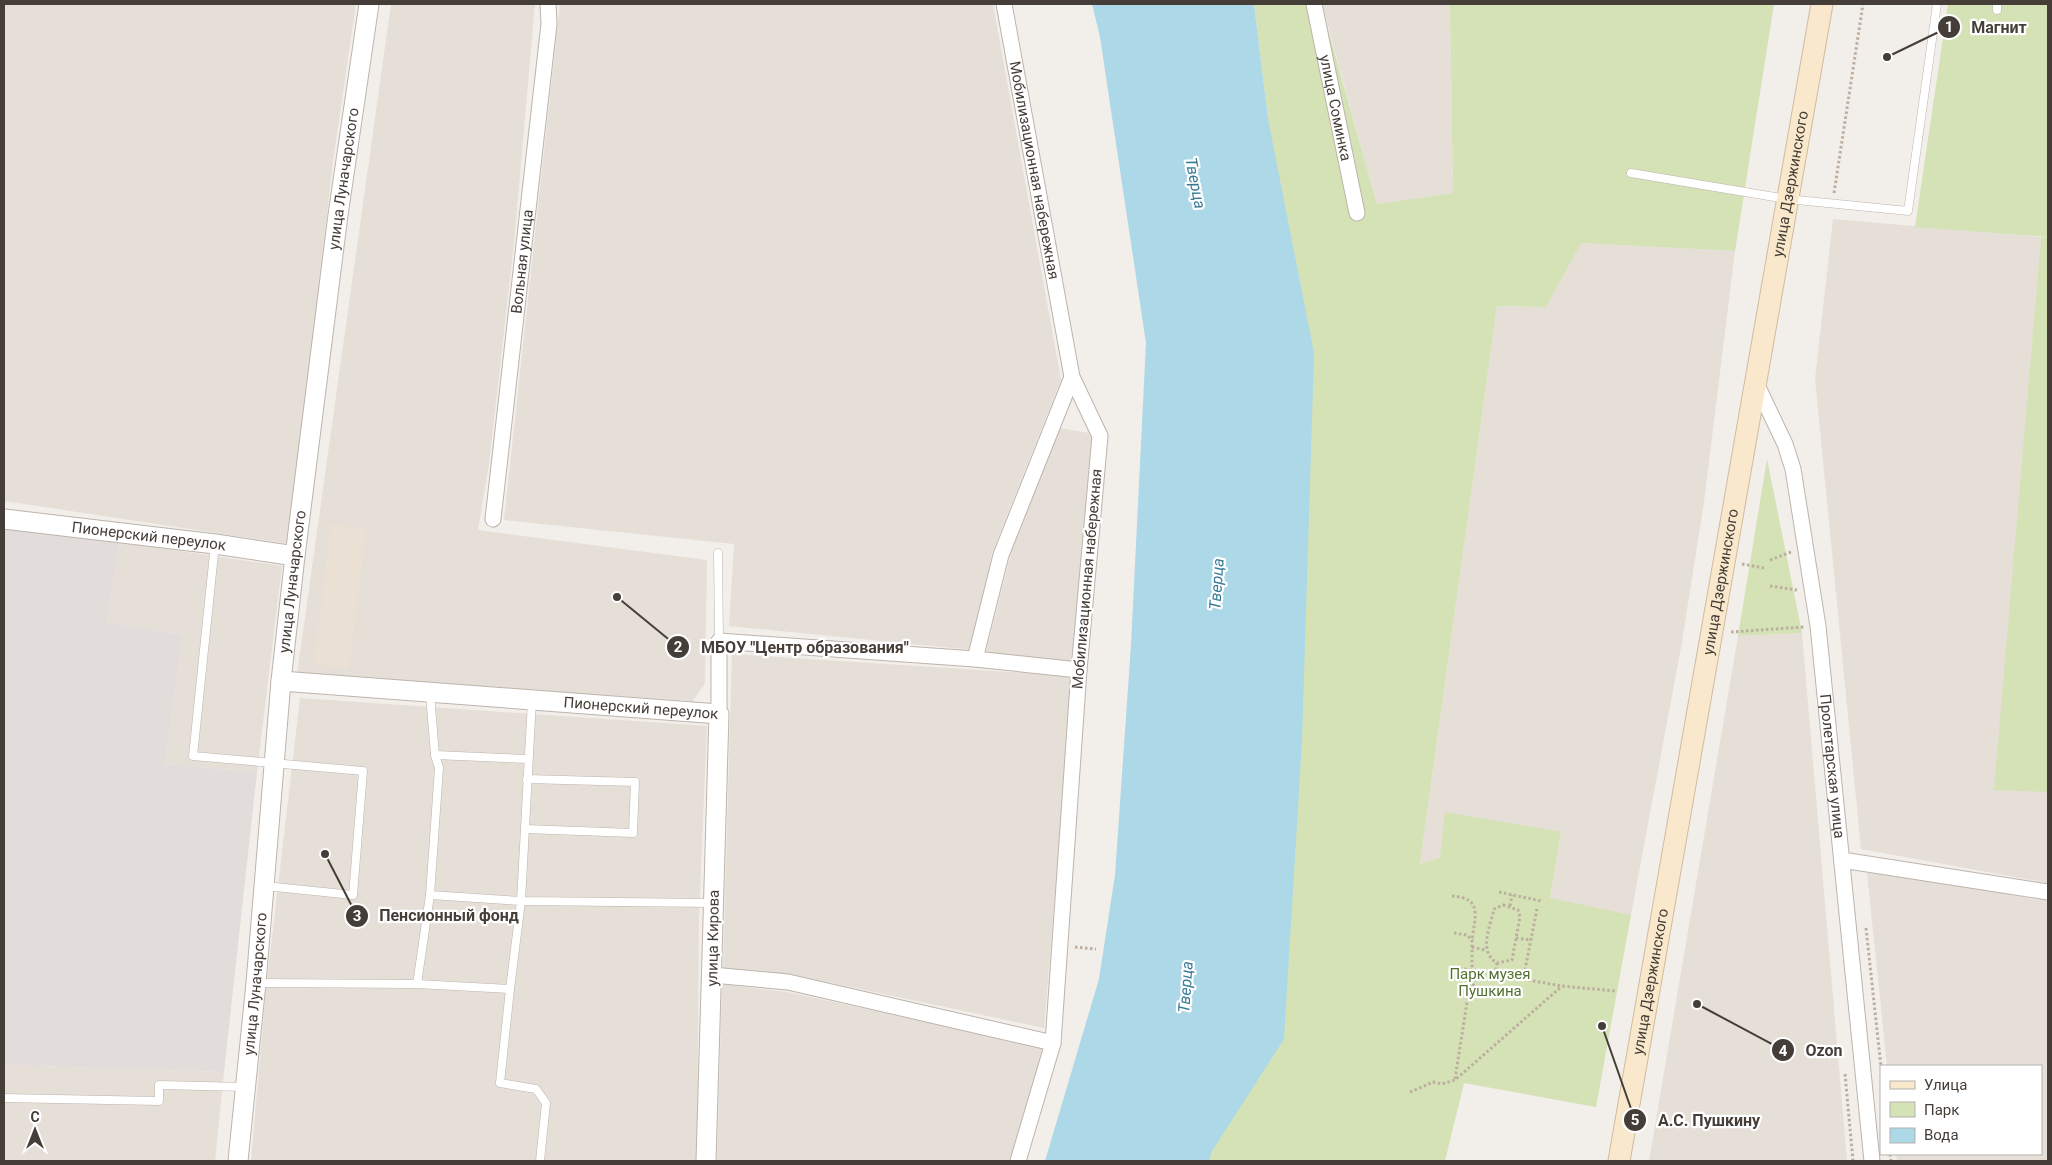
<svg xmlns="http://www.w3.org/2000/svg" width="2052" height="1165" font-family="Roboto,sans-serif">
	<style>
		.residential { fill: #e6dfd7 }
		.industrial { fill: #e2ddda }
		.education { fill: #eae1d4 }
		.green { fill: #d4e2b6 }
		.water { fill: #acd8e8 }
		.lines { fill: none; stroke-linecap: round; stroke-linejoin: round }
		.service-casing { stroke: #bdb4ac; stroke-width: 9 }
		.minor-casing { stroke: #bdb4ac; stroke-width: 17 }
		.tertiary-casing { stroke: #bdb4ac; stroke-width: 21 }
		.secondary-casing { stroke: #d0bc9f; stroke-width: 23 }
		.path { stroke: #bdae9f; stroke-width: 3; stroke-dasharray: 2.5 2.5; stroke-linecap: butt }
		.service { stroke: #fff; stroke-width: 8 }
		.minor { stroke: #fff; stroke-width: 15 }
		.tertiary { stroke: #fff; stroke-width: 19 }
		.secondary { stroke: #f9e8cc; stroke-width: 21 }
		.labels { text-anchor: middle; stroke-width: 4.5; stroke-linejoin: round; paint-order: stroke }
		.street-label { font-size: 15px; fill: #453e38; stroke: #fff }
		.park-label { font-size: 15px; fill: #527131; stroke: #fff }
		.water-label { font-size: 16px; font-style: italic; fill: #397c96; stroke: #fff }
		.leader { fill: none; stroke: #453e38; stroke-width: 2 }
		.callout-dot { fill: #453e38; stroke: #fff; stroke-width: 2 }
		.mark-label { font-size: 15px; text-anchor: middle; font-weight: bold; fill: #fff }
		.callout-label { font-size: 16px; text-anchor: middle; font-weight: bold; fill: #453e38; stroke: #fff; stroke-width: 4.5; stroke-linejoin: round; paint-order: stroke }
	</style>
	<rect width="100%" height="100%" fill="#f2eee9"/>
	<!-- residential -->
	<g class="residential">
		<polygon points="4,4 356,4 333,161 290,544 4,501"/>
		<polygon points="391,4 535,4 514,243 489,464 478,530 707,560 705,683 693,701 297,674"/>
		<polygon points="560,4 993,4 1061,380 992,553 973,650 729,626 734,544 504,520"/>
		<polygon points="1322,4 1450,4 1453,193 1377,204"/>
		<polygon points="1833,219 2041,237 1995,789 2048,792 2048,883 1861,849 1815,379"/>
		<polygon points="1580,243 1735,251 1704,502 1682,642 1631,915 1550,899 1561,832 1420,865 1497,306 1546,307"/>
		<polygon points="1058,428 1096,434 1075,662 986,652 1012,549"/>
		<polygon points="120,542 282,566 257,772 165,764 183,635 107,622"/>
		<polygon points="1802,633 1847,1161 1649,1161 1738,636"/>
		<polygon points="732,654 1073,676 1044,1028 794,975 723,968"/>
		<polygon points="300,698 707,726 699,917 697,1161 251,1161 266,989"/>
		<polygon points="1867,873 1912,875 2032,899 2048,900 2048,1161 1897,1161 1896,1154 2041,1154 2041,1066 1887,1066"/>
		<polygon points="722,984 787,992 1044,1047 1011,1161 717,1161"/>
		<polygon points="4,1065 224,1072 215,1161 4,1161"/>
	</g>
	<!-- industrial -->
	<polygon class="industrial" points="4,522 120,542 107,622 183,635 165,764 257,772 224,1072 4,1065"/>
	<!-- education -->
	<polygon class="education" points="331,525 366,529 349,669 314,664"/>
	<!-- green -->
	<g class="green">
		<polygon points="1254,4 1321,4 1377,204 1453,193 1450,4 1774,4 1735,251 1581,243 1546,307 1497,306 1420,864 1440,858 1445,812 1561,832 1550,898 1631,915 1596,1107 1464,1083 1445,1161 1209,1161 1212,1151 1268,119"/>
		<polygon points="1948,4 2048,4 2048,237 1915,227"/>
		<polygon points="2041,237 2048,237 2048,792 1994,790"/>
		<polygon points="1767,459 1802,633 1738,636"/>
	</g>
	<!-- water -->
	<polygon class="water" points="1092,4 1254,4 1268,119 1314,353 1302,741 1284,1039 1212,1151 1209,1161 1045,1161 1099,979 1115,875 1131,645 1146,343 1100,37"/>
	<g class="lines">
		<!-- service casing -->
		<g class="service-casing">
			<g id="service">
				<polyline points="1997,10 1997,4"/>
				<polyline points="1631,173 1787,199 1908,211 1937,4"/>
				<polyline points="215,544 193,756 363,771 353,895 265,886"/>
				<polyline points="718,553 719,641"/>
				<polyline points="430,694 435,755 528,759"/>
				<polyline points="532,700 521,901 714,903"/>
				<polyline points="525,829 633,833 635,782 527,779"/>
				<polyline points="430,895 439,768 435,755"/>
				<polyline points="256,983 417,984 430,895 521,901 510,989 417,984"/>
				<polyline points="510,989 500,1083 536,1089 546,1103 540,1161"/>
				<polyline points="4,1098 159,1101 159,1085 246,1087"/>
			</g>
		</g>
		<!-- minor casing -->
		<g class="minor-casing">
			<g id="minor">
				<path id="s1" d="M1004,4L1072,377L1100,436L1079,670L1053,1043L1018,1161"/>
				<path id="s2" d="M1314,4L1357,213"/>
				<path id="s3" d="M1755,381L1785,444L1793,469L1818,626L1872,1161"/>
				<path id="s4" d="M493,519L549,24L548,4"/>
				<polyline points="975,659 1001,555 1072,377"/>
				<polyline points="719,714 719,641 975,659 1079,670"/>
				<polyline points="1842,860 2048,892"/>
				<polyline points="712,975 788,982 1053,1043"/>
			</g>
		</g>
		<!-- tertiary casing -->
		<g class="tertiary-casing">
			<g id="tertiary">
				<path id="s5" d="M4,519L215,544L295,556"/>
				<path id="s6" d="M281,681L719,714L706,1161"/>
				<path id="s7" d="M238,1161L256,983L281,681L295,556L338,215L369,4"/>
			</g>
		</g>
		<!-- secondary casing -->
		<g class="secondary-casing">
			<g id="secondary">
				<path id="s8" d="M1619,1161L1822,4"/>
			</g>
		</g>
		<!-- path -->
		<g class="path">
			<polyline points="1834,193 1863,4"/>
			<polyline points="1770,560 1791,552"/>
			<polyline points="1742,564 1764,568"/>
			<polyline points="1770,586 1797,590"/>
			<polyline points="1731,632 1804,627"/>
			<polyline points="1499,892 1541,901"/>
			<path d="M1452,896C1483,898 1475,916 1472,940"/>
			<path d="M1503,905L1518,910L1520,917L1512,960L1497,963C1478,951 1490,928 1494,909Z"/>
			<polyline points="1510,906 1512,895"/>
			<polyline points="1866,928 1881,1067"/>
			<polyline points="1454,933 1467,935 1472,940 1472,972"/>
			<polyline points="1516,938 1531,940"/>
			<polyline points="1075,947 1096,949"/>
			<polyline points="1472,947 1485,950"/>
			<polyline points="1459,968 1562,986 1615,991"/>
			<polyline points="1495,975 1497,963"/>
			<polyline points="1523,980 1537,909"/>
			<polyline points="1845,1074 1853,1161"/>
			<polyline points="1455,1079 1467,1002 1478,972"/>
			<polyline points="1410,1092 1433,1082 1442,1084 1455,1080 1562,986"/>
			<polyline points="1890,1154 1891,1161"/>
		</g>
		<!-- service -->
		<use href="#service" class="service"/>
		<!-- minor -->
		<use href="#minor" class="minor"/>
		<!-- tertiary -->
		<use href="#tertiary" class="tertiary"/>
		<!-- secondary -->
		<use href="#secondary" class="secondary"/>
	</g>
	<g class="labels">
		<!-- street labels -->
		<g class="street-label">
			<text dy="5" stroke="none"><textPath href="#s2" startOffset="106">улица Соминка</textPath></text>
			<text dy="5" stroke="none"><textPath href="#s1" startOffset="169">Мобилизационная набережная</textPath></text>
			<text dy="5" stroke="none"><textPath href="#s7" startOffset="988">улица Луначарского</textPath></text>
			<text dy="5" stroke="none"><textPath href="#s8" startOffset="992">улица Дзержинского</textPath></text>
			<text dy="5" stroke="none"><textPath href="#s4" startOffset="259">Вольная улица</textPath></text>
			<text dy="5" stroke="none"><textPath href="#s5" startOffset="146">Пионерский переулок</textPath></text>
			<text transform="translate(1087 579) rotate(-85)" y="5">Мобилизационная набережная</text>
			<text dy="5" stroke="none"><textPath href="#s7" startOffset="582">улица Луначарского</textPath></text>
			<text dy="5" stroke="none"><textPath href="#s8" startOffset="588">улица Дзержинского</textPath></text>
			<text dy="5" stroke="none"><textPath href="#s6" startOffset="361">Пионерский переулок</textPath></text>
			<text dy="5" stroke="none"><textPath href="#s3" startOffset="396">Пролетарская улица</textPath></text>
			<text transform="translate(713 938) rotate(-89)" y="5">улица Кирова</text>
			<text dy="5" stroke="none"><textPath href="#s8" startOffset="182">улица Дзержинского</textPath></text>
			<text dy="5" stroke="none"><textPath href="#s7" startOffset="178">улица Луначарского</textPath></text>
		</g>
		<!-- park labels -->
		<g class="park-label">
			<text x="1490" y="979">Парк музея<tspan x="1490" dy="17">Пушкина</tspan></text>
		</g>
		<!-- water labels -->
		<g class="water-label">
			<text transform="translate(1196 183) rotate(79)" y="6">Тверца</text>
			<text transform="translate(1216 584) rotate(-86)" y="6">Тверца</text>
			<text transform="translate(1185 987) rotate(-86)" y="6">Тверца</text>
		</g>
	</g>
	<!-- callouts -->
	<path class="leader" d="M1887 57L1949 27M617 597L678 647M325 854L357 916M1697 1004L1783 1050M1602 1026L1635 1120"/>
	<g class="callout-dot">
		<circle cx="1887" cy="57" r="5"/>
		<circle cx="617" cy="597" r="5"/>
		<circle cx="325" cy="854" r="5"/>
		<circle cx="1697" cy="1004" r="5"/>
		<circle cx="1602" cy="1026" r="5"/>
		<circle cx="1949" cy="27" r="12"/>
		<circle cx="678" cy="647" r="12"/>
		<circle cx="357" cy="916" r="12"/>
		<circle cx="1783" cy="1050" r="12"/>
		<circle cx="1635" cy="1120" r="12"/>
	</g>
	<g class="mark-label">
		<text x="1949" y="32">1</text>
		<text x="678" y="652">2</text>
		<text x="357" y="921">3</text>
		<text x="1783" y="1056">4</text>
		<text x="1635" y="1125">5</text>
	</g>
	<g class="callout-label">
		<text x="1999" y="33">Магнит</text>
		<text x="805" y="653">МБОУ "Центр образования"</text>
		<text x="449" y="921">Пенсионный фонд</text>
		<text x="1824" y="1056">Ozon</text>
		<text x="1709" y="1126">А.С. Пушкину</text>
	</g>
	<!-- border -->
	<rect width="2052" height="1165" fill="none" stroke="#453e38" stroke-width="10"/>
	<!-- legend -->
	<rect x="1880" y="1065" width="162" height="90" fill="#ffffff" stroke="#b5b2af"/>
	<rect x="1890" y="1081" width="25" height="8" fill="#f9e8cc" stroke="#b5b2af"/>
	<text x="1924" y="1090" font-size="15" fill="#453e38">Улица</text>
	<rect x="1890" y="1102" width="25" height="15" fill="#d4e2b6" stroke="#b5b2af"/>
	<text x="1924" y="1115" font-size="15" fill="#453e38">Парк</text>
	<rect x="1890" y="1128" width="25" height="15" fill="#acd8e8" stroke="#b5b2af"/>
	<text x="1924" y="1140" font-size="15" fill="#453e38">Вода</text>
	<!-- north arrow -->
	<g transform="translate(35 1130)" stroke="#ffffff" stroke-width="4" paint-order="stroke">
	<path d="M0-4L9 19L0 12L-9 19Z" fill="#453e38"/>
	<text y="-8" font-size="14" font-weight="bold" text-anchor="middle" fill="#453e38">С</text>
	</g>
</svg>
